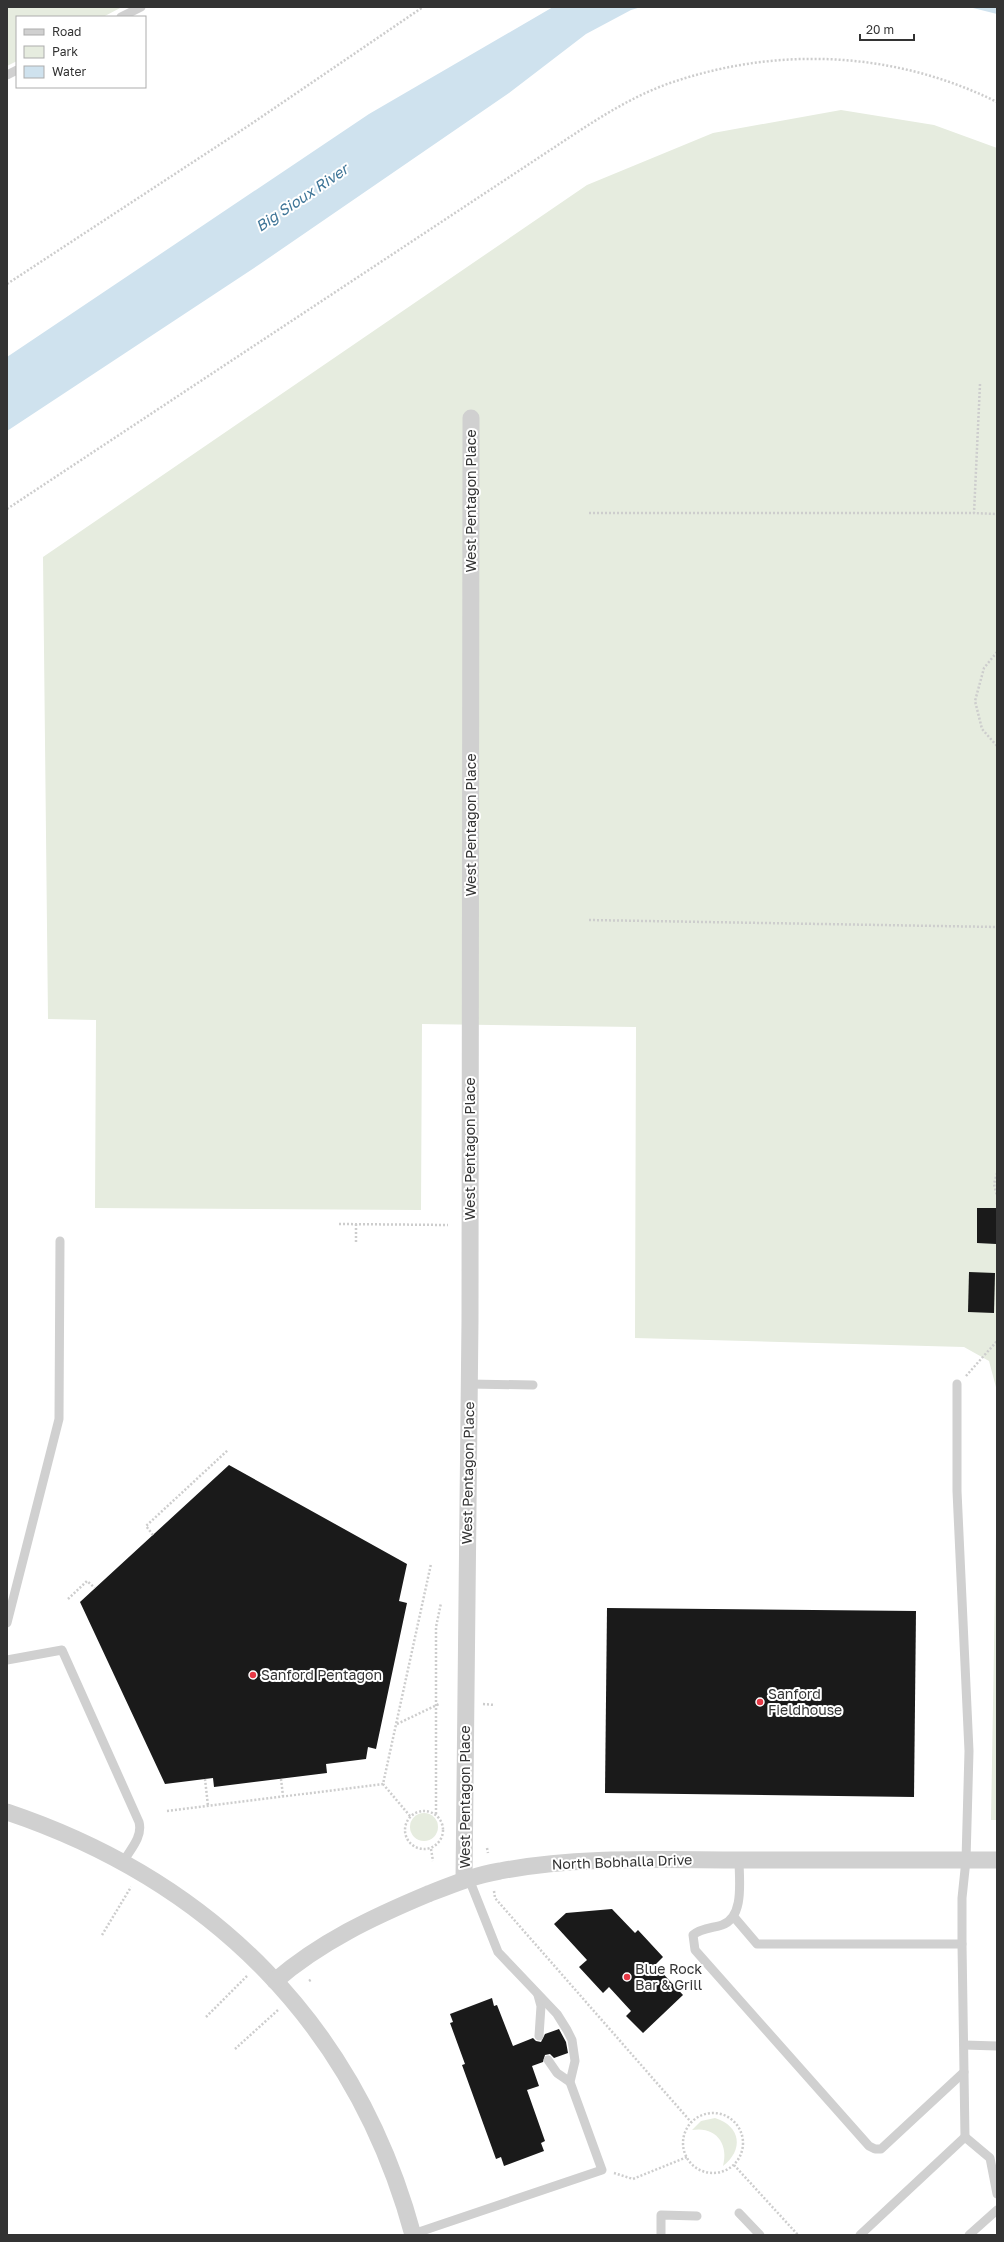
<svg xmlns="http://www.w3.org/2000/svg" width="1004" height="2242" font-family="'Golos Text',sans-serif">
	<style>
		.green { fill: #e6ecdf }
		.water { fill: #cfe2ee }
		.building { fill: #1a1a1a }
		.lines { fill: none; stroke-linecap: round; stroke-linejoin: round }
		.path { stroke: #cdcdcd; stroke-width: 2.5; stroke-dasharray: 2 2; stroke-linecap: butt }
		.service { stroke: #d0d0d0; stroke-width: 9 }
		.minor { stroke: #d0d0d0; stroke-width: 17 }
		.poi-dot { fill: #e63946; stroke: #fff; stroke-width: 1.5 }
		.labels { text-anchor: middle; stroke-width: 4; stroke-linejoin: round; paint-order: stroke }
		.street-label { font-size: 14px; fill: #333; stroke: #fff }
		.poi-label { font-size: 14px; fill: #333; stroke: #fff; text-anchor: start }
		.water-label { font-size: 15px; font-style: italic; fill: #3f7597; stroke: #fff }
	</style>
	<rect width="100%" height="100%" fill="#fff"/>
	<!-- green -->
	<g class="green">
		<polygon points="7,7 122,7 103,17 17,17 17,61 7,66"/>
		<polygon points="841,110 934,125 997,148 997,1391 989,1361 964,1347 635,1338 636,1027 422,1024 421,1210 95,1208 96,1020 48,1019 43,557 587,185 713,133"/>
		<polygon points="997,1475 997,1820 991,1820"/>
		<circle cx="424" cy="1827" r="14"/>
		<path d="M715,2118C741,2126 744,2150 723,2166C729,2144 716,2126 692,2130L701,2121Z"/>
	</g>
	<!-- water -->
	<g class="water">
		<polygon points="553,7 641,7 631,10 586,34 509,93 260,264 7,431 7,357 369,114"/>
		<polygon points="969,7 997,7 997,14"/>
	</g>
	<!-- building -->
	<g class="building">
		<polygon points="977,1208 996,1208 996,1244 977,1243"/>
		<polygon points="969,1272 995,1273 994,1313 968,1312"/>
		<polygon points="229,1465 407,1564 399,1601 407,1603 376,1749 368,1747 366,1759 326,1764 327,1773 214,1787 213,1778 165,1784 80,1602"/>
		<polygon points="607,1608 916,1611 914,1797 605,1793"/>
		<polygon points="612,1909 635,1933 638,1930 663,1957 655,1965 683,1995 643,2033 626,2016 631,2011 609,1987 603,1993 579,1967 587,1960 554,1924 566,1913"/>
		<polygon points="492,1998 494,2006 497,2005 513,2046 533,2038 536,2041 541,2042 545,2034 559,2029 566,2042 568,2053 554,2058 550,2054 545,2055 543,2062 532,2066 539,2086 527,2090 545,2141 541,2143 544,2151 504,2166 501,2157 496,2159 462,2065 465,2064 450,2023 453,2022 450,2014"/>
	</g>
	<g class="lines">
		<!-- path -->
		<g class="path">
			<polyline points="7,284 248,126 423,7"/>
			<polyline points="980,384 974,513 997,514"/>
			<path d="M7,509L576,133C605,114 636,95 670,83C778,46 894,51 997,102"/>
			<polyline points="589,513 974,513"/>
			<polyline points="997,652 984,668 975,701 982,729 997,746"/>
			<polyline points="589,920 997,927"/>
			<polyline points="997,1173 994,1184 997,1196"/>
			<polyline points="339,1224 448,1225"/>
			<polyline points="356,1242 356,1224"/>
			<polyline points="966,1376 997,1341"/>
			<polyline points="153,1535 146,1526 228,1450"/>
			<polyline points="68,1599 87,1581 95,1588"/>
			<polyline points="483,1704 495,1705"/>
			<polyline points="397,1724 439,1704"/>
			<polyline points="205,1779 208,1806"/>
			<polyline points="281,1779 283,1796"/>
			<circle cx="424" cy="1830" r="19"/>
			<polyline points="167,1811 383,1784"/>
			<polyline points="436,1814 436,1627 441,1603"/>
			<polyline points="410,1816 383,1784 431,1564"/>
			<polyline points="487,1848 488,1853"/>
			<polyline points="431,1849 433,1861"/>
			<polyline points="494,1891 495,1898 691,2122"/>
			<polyline points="102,1935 131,1887"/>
			<polyline points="309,1981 312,1979"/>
			<polyline points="206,2017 247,1976"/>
			<polyline points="235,2049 278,2010"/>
			<circle cx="713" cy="2143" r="30"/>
			<polyline points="734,2165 798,2235"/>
			<polyline points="614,2173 633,2179 687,2157"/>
		</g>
		<!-- service -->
		<g class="service">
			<polyline points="121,17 141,7"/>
			<polyline points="7,75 17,70"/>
			<polyline points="469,1384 533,1385"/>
			<polyline points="7,1623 59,1419 60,1241"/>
			<path d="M7,1660L62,1650L139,1822C143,1837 130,1850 123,1862"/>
			<path d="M739,1860C739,1879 745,1917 722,1925C713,1928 701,1928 693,1935L695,1950L869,2146L875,2149H881L964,2072"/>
			<polyline points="734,1917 757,1944 962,1944 962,1898 966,1860 969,1751 957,1491 957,1384"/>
			<polyline points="962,1944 965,2137"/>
			<polyline points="538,1995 541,2006 539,2036"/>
			<polyline points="964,2045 997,2046"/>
			<polyline points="548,2060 557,2073 570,2082"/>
			<polyline points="739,2213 760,2235"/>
			<polyline points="413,2234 602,2170 570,2082 575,2061 572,2040 567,2030 557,2014 498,1952 469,1879"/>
			<polyline points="661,2235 661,2215 697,2216"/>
			<polyline points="860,2235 965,2137 990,2158 997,2194"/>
			<polyline points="969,2235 997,2210"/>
		</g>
		<!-- minor -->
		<g class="minor">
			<path d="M7,1812C212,1881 356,2025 413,2235"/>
			<polyline points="464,1880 470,1320 471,418"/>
			<path d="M275,1981C320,1942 373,1917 428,1894C451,1885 475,1875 500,1871C579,1856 660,1860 741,1860C826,1860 912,1860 997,1860"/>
		</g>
	</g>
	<!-- markers -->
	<g class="poi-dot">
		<circle cx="253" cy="1675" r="4"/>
		<circle cx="760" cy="1702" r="4"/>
		<circle cx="627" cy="1977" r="4"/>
	</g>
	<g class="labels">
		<!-- street labels -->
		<g class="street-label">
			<text transform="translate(471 501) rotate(-90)" y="5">West Pentagon Place</text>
			<text transform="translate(471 825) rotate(-90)" y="5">West Pentagon Place</text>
			<text transform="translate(470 1149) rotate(-90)" y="5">West Pentagon Place</text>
			<text transform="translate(468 1473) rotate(-89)" y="5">West Pentagon Place</text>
			<text transform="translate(465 1797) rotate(-90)" y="5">West Pentagon Place</text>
			<text transform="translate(622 1862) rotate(-2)" y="5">North Bobhalla Drive</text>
		</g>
		<!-- poi labels -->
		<g class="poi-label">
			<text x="261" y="1680">Sanford Pentagon</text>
			<text x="768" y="1699">Sanford<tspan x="768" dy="16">Fieldhouse</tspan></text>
			<text x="635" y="1974">Blue Rock<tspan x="635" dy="16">Bar &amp; Grill</tspan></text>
		</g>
		<!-- water labels -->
		<g class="water-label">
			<text transform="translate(302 198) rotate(-34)" y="5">Big Sioux River</text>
		</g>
	</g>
	<!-- border -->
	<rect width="1004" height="2242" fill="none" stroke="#333333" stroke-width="16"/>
	<!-- legend -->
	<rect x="16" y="16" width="130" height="72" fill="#ffffff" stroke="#adadad"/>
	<rect x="24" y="29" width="20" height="6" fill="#d0d0d0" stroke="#adadad"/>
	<text x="52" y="36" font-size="12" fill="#333333">Road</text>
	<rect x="24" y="46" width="20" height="12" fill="#e6ecdf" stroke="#adadad"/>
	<text x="52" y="56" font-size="12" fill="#333333">Park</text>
	<rect x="24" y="66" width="20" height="12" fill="#cfe2ee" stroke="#adadad"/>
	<text x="52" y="76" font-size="12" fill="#333333">Water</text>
	<!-- scale -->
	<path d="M860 34v6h54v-6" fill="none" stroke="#333333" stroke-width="2"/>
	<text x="866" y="34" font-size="12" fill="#333333" stroke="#ffffff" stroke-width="3" paint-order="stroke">20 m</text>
</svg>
